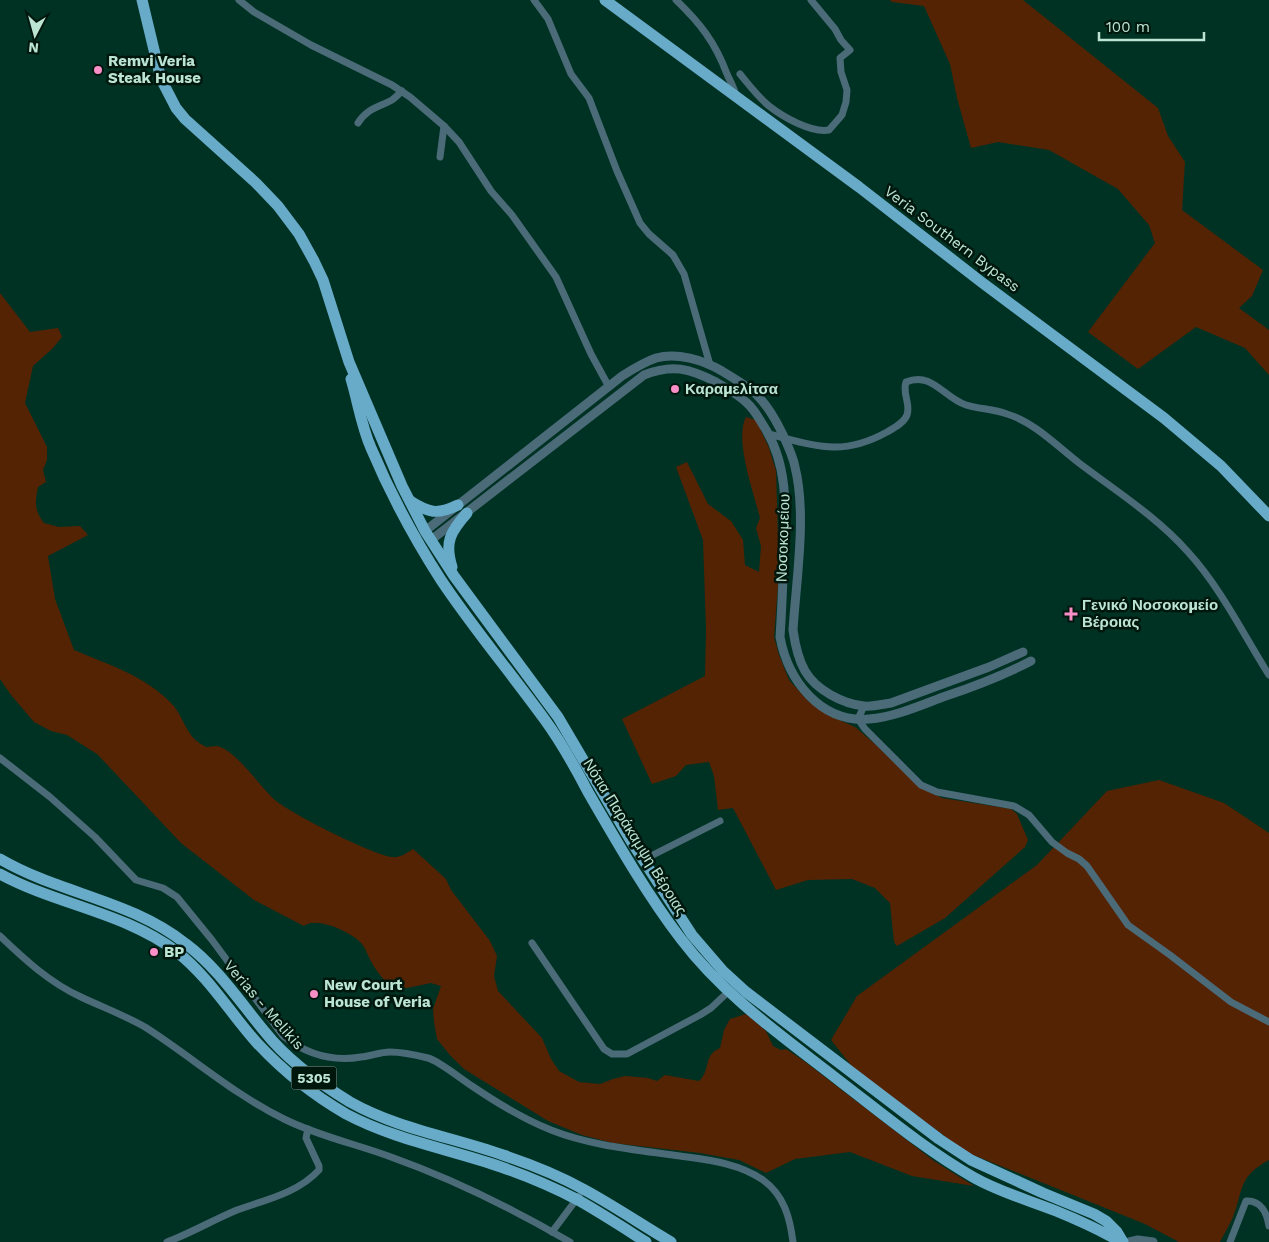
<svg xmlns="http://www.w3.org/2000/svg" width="1269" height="1242" font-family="'Work Sans',sans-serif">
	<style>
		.green { fill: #542304 }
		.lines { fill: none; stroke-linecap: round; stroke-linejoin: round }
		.minor { stroke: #4b6b79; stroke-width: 7 }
		.tertiary { stroke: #4b6b79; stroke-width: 9 }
		.primary { stroke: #68abc9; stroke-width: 11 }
		.poi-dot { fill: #fa8fc8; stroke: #00170e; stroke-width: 2 }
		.labels { text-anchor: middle; stroke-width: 5; stroke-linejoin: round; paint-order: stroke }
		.shield { fill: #00170e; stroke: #84a698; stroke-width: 1 }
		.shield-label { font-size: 14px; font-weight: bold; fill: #bce4d3 }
		.poi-label { font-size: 15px; font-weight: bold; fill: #bce4d3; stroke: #00170e; text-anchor: start }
		.street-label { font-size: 15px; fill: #bce4d3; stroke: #00170e }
	</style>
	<rect width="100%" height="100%" fill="#003224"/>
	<!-- green -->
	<g class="green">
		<polygon points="890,0 1023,0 1158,108 1168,136 1185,162 1182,210 1263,270 1252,296 1239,308 1269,330 1269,375 1245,348 1196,327 1138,369 1088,332 1155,243 1149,225 1118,189 1049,150 998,142 971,148 957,98 950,64 924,6 892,2"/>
		<path d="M0,293L30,332L58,328L62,337L52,349L33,366L25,403L47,447V460L43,470L46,482L38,487C35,503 34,510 44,523L59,527L80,526L88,535L48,556L55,599L74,650C107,664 145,676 170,702C180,711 183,724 191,735C194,740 201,744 206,747C209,747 214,746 217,746C236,750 260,787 275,800C291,814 373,855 392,857C401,858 406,853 413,849L446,879L451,890L490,941L497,956L494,976L498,991L542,1038L551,1059L559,1071L579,1082L600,1084L613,1079L625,1076L648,1078L657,1081L665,1075L699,1081C711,1070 703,1055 720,1048L724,1030L730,1019L746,1014L766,1031L773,1046L781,1050L786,1049L804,1061L934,1161L974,1186L912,1176L850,1152L795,1159L766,1173L739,1160L700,1153L613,1143L582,1135L548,1121L464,1069L449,1054L437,1039L434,1022L433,1009L441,986L431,983L407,988L388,985C383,978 376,971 372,963C368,957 366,948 361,943C351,932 316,916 304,926L254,900L181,843L97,754L67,735L51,731L34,722L11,695L0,679Z"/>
		<path d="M746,417L756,420L769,448L776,471L779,572L774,637L779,655L789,680L808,701L828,715L855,727L875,744L917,785L942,798L1011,809L1017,814L1028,840L1025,847L945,918L897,946L894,942L890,903L875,888L852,879L808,880L776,890L733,808L718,810L714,776L709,762L686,765L676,776L652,784L622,719L705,676L706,629L703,540L676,467L687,462L708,504L731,521L743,540L745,565L759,572L761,546L756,528L760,518C754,493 734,440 746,417Z"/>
		<path d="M1159,780L1224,803L1269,833V1160C1238,1177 1244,1188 1233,1217C1229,1226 1224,1234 1220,1242H1179L1145,1224L966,1152L854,1069L831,1040L857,996L1037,865L1107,791Z"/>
	</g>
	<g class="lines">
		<!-- minor -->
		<g class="minor">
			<polyline points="239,0 254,12 311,45 392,85 410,97 444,126 459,142 491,191 512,215 556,277 591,354 609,387"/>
			<polyline points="534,0 548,19 571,74 589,98 617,171 640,223 649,234 673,255 684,274 710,365"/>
			<path d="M676,0C700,23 715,42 727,74C730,81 734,87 736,96"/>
			<path d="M740,74C749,85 758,97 769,106C783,117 811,133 829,130L842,115L846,102L847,90L841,72L840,58L850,50L841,40L835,29L811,0"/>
			<path d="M358,123C366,109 379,107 392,100C396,97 399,94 402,91"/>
			<polyline points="440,157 444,126"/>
			<path d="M769,434C816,446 842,457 887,432C894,428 904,423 907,415C911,403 902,395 906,382C932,371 944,398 966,405C979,409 994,409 1007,414C1034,422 1057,446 1079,463C1116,491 1157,517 1188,552C1221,588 1243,634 1269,675"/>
			<polyline points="864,706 858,719 865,729 921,785 937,792 1014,806 1029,815 1052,842 1067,853 1079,859 1087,866 1128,925 1170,955 1231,1002 1269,1022"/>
			<path d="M0,758L50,797L95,837L136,880L163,888L177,897L212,940L283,1036C306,1054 332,1062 361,1057C371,1056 380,1052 390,1052C403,1052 416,1055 428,1058C439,1061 461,1079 472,1086C497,1103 523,1119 551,1130C591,1146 638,1150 680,1156C708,1160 739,1163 763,1180C784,1195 790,1218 793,1242"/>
			<polyline points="643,860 720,821"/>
			<path d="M0,936C24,959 50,983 81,997C102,1007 124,1015 145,1027C192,1057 233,1094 284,1119C318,1136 356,1144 391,1157C453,1179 513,1209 570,1242"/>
			<polyline points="532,943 604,1049 612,1054 627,1054 700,1015 711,1008 728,992"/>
			<polyline points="552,1232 579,1196"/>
			<path d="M167,1242C191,1233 213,1220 237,1210C265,1200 298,1193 319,1170V1166L306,1138L308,1129"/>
			<path d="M1230,1242L1246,1201C1261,1200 1267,1213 1269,1226"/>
		</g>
		<!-- tertiary -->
		<g class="tertiary">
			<path d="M425,531L622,376C633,369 644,362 656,358C677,352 703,360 722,371C733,378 746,385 756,394C768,406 776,420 783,435C788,446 793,456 795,467C807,515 796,581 793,630C795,644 798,659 805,671C816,690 843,704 864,706C873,707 883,704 891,703L989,667L1023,652"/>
			<path d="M431,540L644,375C672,364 689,368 716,382C726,388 738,394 747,403C754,409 758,417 763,425C788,463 786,506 784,550C783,579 782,608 780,637C788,680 820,723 869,719C894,717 919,706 943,697C973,687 1002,676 1031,661"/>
			<polyline points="1129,1242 1138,1240 1153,1242"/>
		</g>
		<!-- primary -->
		<g class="primary">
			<polyline points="142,0 161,79 176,108 185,119 256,183 278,206 299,234 314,261 323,280 349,362 402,486 425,531 454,576 558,717 631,841 692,935 723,971 746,992 939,1139 971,1160 1043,1193 1094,1214 1106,1221 1117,1232 1123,1242"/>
			<polyline points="605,0 859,187 980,281 1164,418 1221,466 1269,516"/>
			<path d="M351,379C358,402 361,425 371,448C390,493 414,538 441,580C473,628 511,673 545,720C561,742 575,767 588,792C617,842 646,893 681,939C725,997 785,1038 841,1082C884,1115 926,1150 973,1177C999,1192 1028,1200 1056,1211C1078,1220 1100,1230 1121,1242"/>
			<path d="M410,501C429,513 437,515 458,505"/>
			<path d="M452,567C444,542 451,531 467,513"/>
			<path d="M0,859C60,894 131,900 186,944C218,968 240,1002 265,1032C288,1061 319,1083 350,1102C398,1129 452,1137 503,1155C530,1164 558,1175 583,1189C613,1205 642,1225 671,1242"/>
			<path d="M0,874C57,905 124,912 177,952C209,977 230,1013 257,1043C283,1071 313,1095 346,1114C395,1140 449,1149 501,1167C527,1176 553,1187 578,1200C601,1213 624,1228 646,1242"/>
		</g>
	</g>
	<!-- markers -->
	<g class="poi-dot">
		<circle cx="98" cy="70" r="5"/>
		<circle cx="675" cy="389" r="5"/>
		<path d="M1068.5 606.5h5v5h5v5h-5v5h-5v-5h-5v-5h5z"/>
		<circle cx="154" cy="952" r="5"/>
		<circle cx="314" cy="994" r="5"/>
	</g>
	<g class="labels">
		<!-- shield labels -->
		<rect class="shield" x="291.5" y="1066.5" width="45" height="23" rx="4"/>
		<g class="shield-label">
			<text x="314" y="1083">5305</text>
		</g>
		<!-- poi labels -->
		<g class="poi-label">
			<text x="108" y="66">Remvi Veria<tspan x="108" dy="17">Steak House</tspan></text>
			<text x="685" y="394">Καραμελίτσα</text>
			<text x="1082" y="610">Γενικό Νοσοκομείο<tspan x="1082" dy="17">Βέροιας</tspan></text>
			<text x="164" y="957">BP</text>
			<text x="324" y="990">New Court<tspan x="324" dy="17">House of Veria</tspan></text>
		</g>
		<!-- street labels -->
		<g class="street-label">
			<text transform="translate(952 239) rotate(37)" y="5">Veria Southern Bypass</text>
			<text transform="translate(783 538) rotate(-88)" y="5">Νοσοκομείου</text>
			<text transform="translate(635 837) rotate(58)" y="5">Νότια Παράκαμψη Βέροιας</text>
			<text transform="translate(264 1005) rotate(49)" y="5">Verias - Melikis</text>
		</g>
	</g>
	<!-- north arrow -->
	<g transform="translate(35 35) rotate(186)" stroke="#00170e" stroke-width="4" paint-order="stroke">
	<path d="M0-4L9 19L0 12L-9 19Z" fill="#bce4d3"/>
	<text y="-8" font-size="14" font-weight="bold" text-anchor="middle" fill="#bce4d3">N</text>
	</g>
	<!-- scale -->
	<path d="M1099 32v8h105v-8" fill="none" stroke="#bce4d3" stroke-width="2.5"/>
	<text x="1106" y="32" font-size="15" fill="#bce4d3" stroke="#00170e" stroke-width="4" paint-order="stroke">100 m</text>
</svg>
